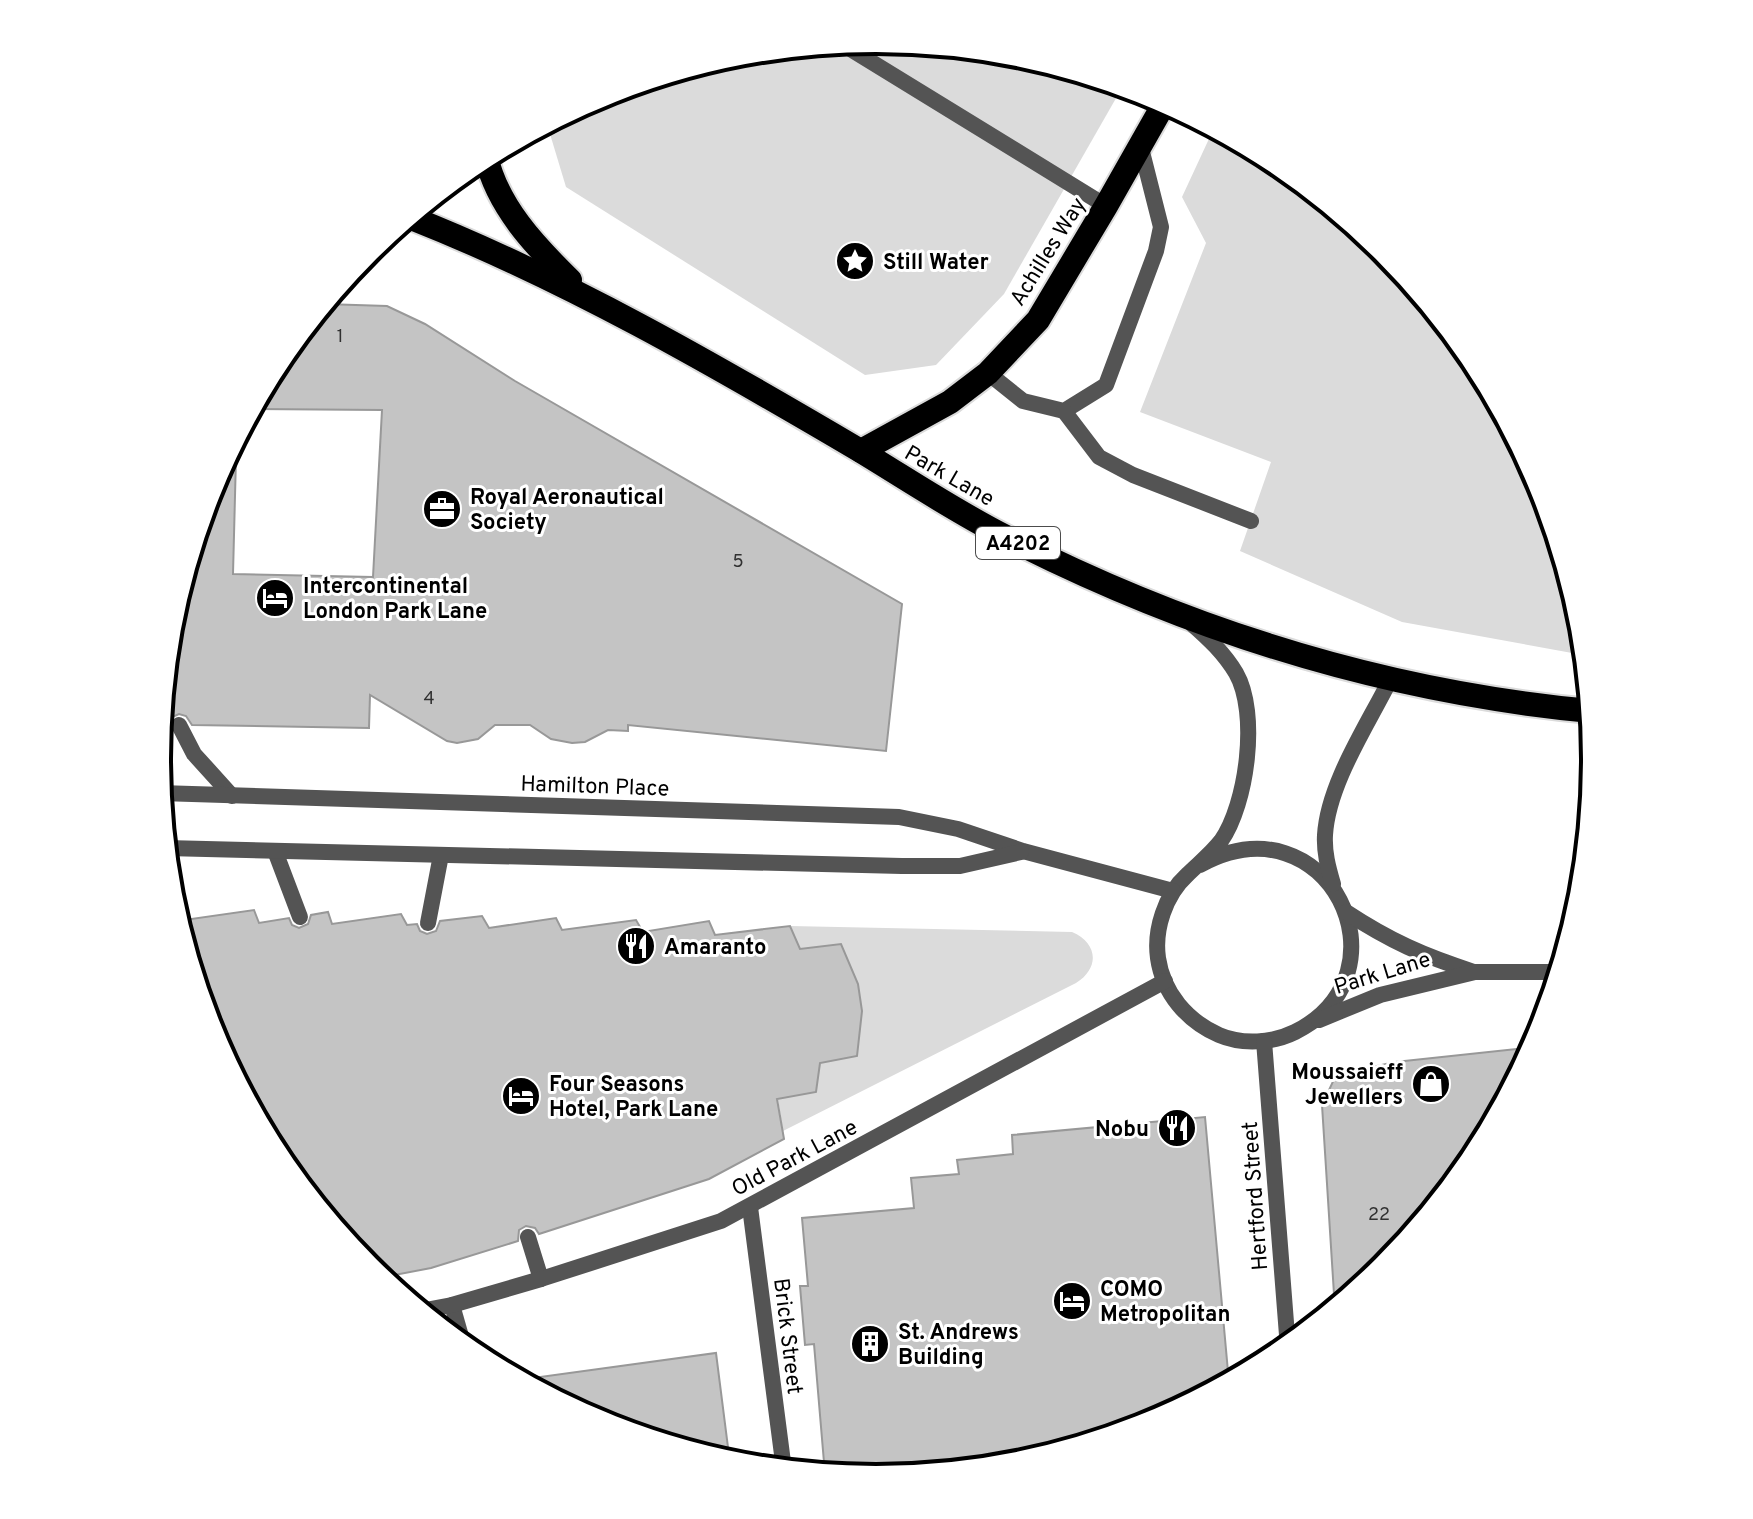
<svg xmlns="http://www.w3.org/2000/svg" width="1753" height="1519" font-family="Overpass,sans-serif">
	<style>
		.green { fill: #dbdbdb }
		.building { fill: #c4c4c4; stroke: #989898; stroke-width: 2 }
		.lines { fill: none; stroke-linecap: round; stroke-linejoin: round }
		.highway-casing { stroke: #dbdbdb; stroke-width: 28 }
		.lane { stroke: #545454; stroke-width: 16 }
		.street { stroke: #545454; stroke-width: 16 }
		.highway { stroke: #000; stroke-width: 24 }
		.labels { text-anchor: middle; stroke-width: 6; stroke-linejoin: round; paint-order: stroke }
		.number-label { font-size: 18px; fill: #313131 }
		.shield { fill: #fff; stroke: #4c4c4c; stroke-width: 2 }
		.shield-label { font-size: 20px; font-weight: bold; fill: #000 }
		.street-label { font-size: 22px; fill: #000; stroke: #fff }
		.poi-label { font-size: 22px; font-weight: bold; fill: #000; stroke: #fff; text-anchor: start }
		.rim { fill: none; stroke: #000; stroke-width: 4 }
	</style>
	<rect width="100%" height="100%" fill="#fff"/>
	<!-- green -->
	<g class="green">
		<polygon points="877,40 1017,54 1123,86 1004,294 936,365 865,375 566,187 547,124 602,95 737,54"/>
		<polygon points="1214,128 1277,162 1386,251 1475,360 1541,485 1582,620 1585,653 1572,653 1402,622 1240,551 1271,462 1140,412 1206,243 1182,197"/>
		<path d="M790,926L1072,932C1098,943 1100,968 1076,983L783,1131L778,1099L816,1092L820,1063L857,1056L862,1011L858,984L841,944L800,949Z"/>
	</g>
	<!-- building -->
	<g class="building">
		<polygon points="324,304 387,306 425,324 515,381 902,604 886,751 628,725 628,731 608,730 585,742 572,743 551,739 530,725 495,725 478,739 457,743 447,741 370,695 369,728 192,725 186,716 179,714 170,718 168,725 160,725 171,619 212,484 227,455 236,457 233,574 373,577 382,410 252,409 279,359"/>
		<polygon points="254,910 259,923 289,918 292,925 299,928 308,924 311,915 328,912 332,924 401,914 407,925 417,924 420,931 427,934 436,931 440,921 482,916 489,928 556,918 562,930 636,920 643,932 709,921 715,935 790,926 800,949 841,944 858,984 862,1011 857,1056 820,1063 816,1092 777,1099 784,1139 709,1179 539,1234 535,1228 526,1226 519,1230 518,1241 431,1268 379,1278 367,1268 278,1159 212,1034 177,921"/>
		<polygon points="1535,1047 1474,1160 1385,1269 1335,1310 1322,1105 1336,1075 1395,1062"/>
		<polygon points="1205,1117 1229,1383 1151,1424 1016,1465 876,1479 825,1474 814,1344 805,1345 800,1286 808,1286 802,1218 914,1208 911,1178 959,1174 957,1160 1013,1154 1012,1135"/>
		<polygon points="716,1353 730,1463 601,1424 518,1380"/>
	</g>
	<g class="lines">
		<!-- highway casing -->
		<g class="highway-casing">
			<g id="highway">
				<path d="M486,156C497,206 535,246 570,280"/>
				<path d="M409,217C566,279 713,364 859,450C907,479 953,510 1004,536C1188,630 1385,692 1591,711"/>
				<polyline points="861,451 950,402 988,373 1038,320 1106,206 1165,102"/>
			</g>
		</g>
		<!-- lane -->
		<g class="lane">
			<polyline points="852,50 1106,206"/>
			<polyline points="988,373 1023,401 1064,411 1106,385 1156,251 1161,227 1141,148"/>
			<polyline points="1064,411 1099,457 1133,475 1251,521"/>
			<polyline points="179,725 194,754 232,796"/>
			<polyline points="275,851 300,917"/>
			<polyline points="428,923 441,855"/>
			<polyline points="528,1237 541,1279"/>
		</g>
		<!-- street -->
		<g class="street">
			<path d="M1192,624C1209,639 1224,653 1236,673C1259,713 1247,804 1221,841C1211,854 1198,864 1187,875C1165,895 1154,930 1158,958C1163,993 1187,1021 1219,1035C1242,1045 1273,1043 1295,1032C1413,973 1328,795 1200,865"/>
			<polyline points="160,793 899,817 958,829 1023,851 1173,891"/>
			<polyline points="166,848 902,866 960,866 1021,852"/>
			<path d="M1333,884C1328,867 1324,852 1325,835C1328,784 1367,726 1390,680"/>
			<path d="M1346,912C1390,941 1424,956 1474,972"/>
			<polyline points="1319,1020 1380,995 1475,972 1560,972"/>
			<polyline points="1264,1041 1288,1348"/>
			<polyline points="750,1207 784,1470"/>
			<polyline points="452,1305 464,1347"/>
			<polyline points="420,1311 452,1305 541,1279 721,1221 1165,981"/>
		</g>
		<!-- highway -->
		<use href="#highway" class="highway"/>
	</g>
	<!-- icons -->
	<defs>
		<g id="sight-disc" transform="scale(2)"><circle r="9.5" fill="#000" stroke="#fff"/><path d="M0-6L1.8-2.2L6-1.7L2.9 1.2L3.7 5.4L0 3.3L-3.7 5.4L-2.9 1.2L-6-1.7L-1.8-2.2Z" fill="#fff"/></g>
		<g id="office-disc" transform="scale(2)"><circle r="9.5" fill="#000" stroke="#fff"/><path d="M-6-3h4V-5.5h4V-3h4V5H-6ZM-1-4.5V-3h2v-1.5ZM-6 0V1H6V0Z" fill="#fff"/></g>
		<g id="hotel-disc" transform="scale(2)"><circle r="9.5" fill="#000" stroke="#fff"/><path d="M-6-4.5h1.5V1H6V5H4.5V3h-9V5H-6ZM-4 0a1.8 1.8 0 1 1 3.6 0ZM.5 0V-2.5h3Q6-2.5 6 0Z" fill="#fff"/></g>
		<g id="restaurant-disc" transform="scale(2)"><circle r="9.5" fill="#000" stroke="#fff"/><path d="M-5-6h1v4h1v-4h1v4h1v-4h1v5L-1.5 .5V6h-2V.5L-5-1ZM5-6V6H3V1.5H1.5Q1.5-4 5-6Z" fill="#fff"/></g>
		<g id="shop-disc" transform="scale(2)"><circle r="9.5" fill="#000" stroke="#fff"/><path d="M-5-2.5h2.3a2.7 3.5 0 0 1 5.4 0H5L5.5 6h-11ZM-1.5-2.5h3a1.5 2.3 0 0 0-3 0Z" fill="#fff"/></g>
		<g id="building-disc" transform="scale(2)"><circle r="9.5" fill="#000" stroke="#fff"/><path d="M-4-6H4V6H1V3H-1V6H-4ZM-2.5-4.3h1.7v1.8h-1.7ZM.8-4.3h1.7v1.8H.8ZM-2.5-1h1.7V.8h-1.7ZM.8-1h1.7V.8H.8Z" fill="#fff"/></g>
	</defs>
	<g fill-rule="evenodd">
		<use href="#sight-disc" x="855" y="261"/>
		<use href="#office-disc" x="442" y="509"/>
		<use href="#hotel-disc" x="275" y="598"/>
		<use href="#restaurant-disc" x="636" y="946"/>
		<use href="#shop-disc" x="1431" y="1084"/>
		<use href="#hotel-disc" x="521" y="1096"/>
		<use href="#restaurant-disc" x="1177" y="1128"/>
		<use href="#hotel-disc" x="1072" y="1301"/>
		<use href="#building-disc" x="870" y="1344"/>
	</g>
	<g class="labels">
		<!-- number labels -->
		<g class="number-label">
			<text x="340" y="342">1</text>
			<text x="738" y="567">5</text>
			<text x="429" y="704">4</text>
			<text x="1379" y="1220">22</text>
		</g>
		<!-- shield labels -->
		<rect class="shield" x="976" y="527" width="84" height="32" rx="6"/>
		<g class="shield-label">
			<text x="1018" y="550">A4202</text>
		</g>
		<!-- street labels -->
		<g class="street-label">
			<text transform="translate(1047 251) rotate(-58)" y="8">Achilles Way</text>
			<text transform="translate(950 475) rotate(30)" y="8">Park Lane</text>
			<text transform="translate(595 785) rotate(2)" y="8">Hamilton Place</text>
			<text transform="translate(1382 972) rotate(-17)" y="8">Park Lane</text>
			<text transform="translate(794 1157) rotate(-28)" y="8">Old Park Lane</text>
			<text transform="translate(1254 1196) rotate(-94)" y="8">Hertford Street</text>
			<text transform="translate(789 1336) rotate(83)" y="8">Brick Street</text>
		</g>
		<!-- poi labels -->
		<g class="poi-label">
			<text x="883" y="269">Still Water</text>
			<text x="470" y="504">Royal Aeronautical<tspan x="470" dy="25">Society</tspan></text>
			<text x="303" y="593">Intercontinental<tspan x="303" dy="25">London Park Lane</tspan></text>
			<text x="664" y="954">Amaranto</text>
			<text x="1403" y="1079" text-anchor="end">Moussaieff<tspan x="1403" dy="25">Jewellers</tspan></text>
			<text x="549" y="1091">Four Seasons<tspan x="549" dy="25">Hotel, Park Lane</tspan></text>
			<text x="1149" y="1136" text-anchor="end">Nobu</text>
			<text x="1100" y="1296">COMO<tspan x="1100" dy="25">Metropolitan</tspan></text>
			<text x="898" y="1339">St. Andrews<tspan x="898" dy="25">Building</tspan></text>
		</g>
	</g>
	<!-- crop -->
	<path d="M0 0H1753V1519H0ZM171 759a705 705 0 1 1 1410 0a705 705 0 1 1-1410 0Z" fill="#fff" fill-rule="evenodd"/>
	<path class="rim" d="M171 759a705 705 0 1 1 1410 0a705 705 0 1 1-1410 0Z"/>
</svg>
